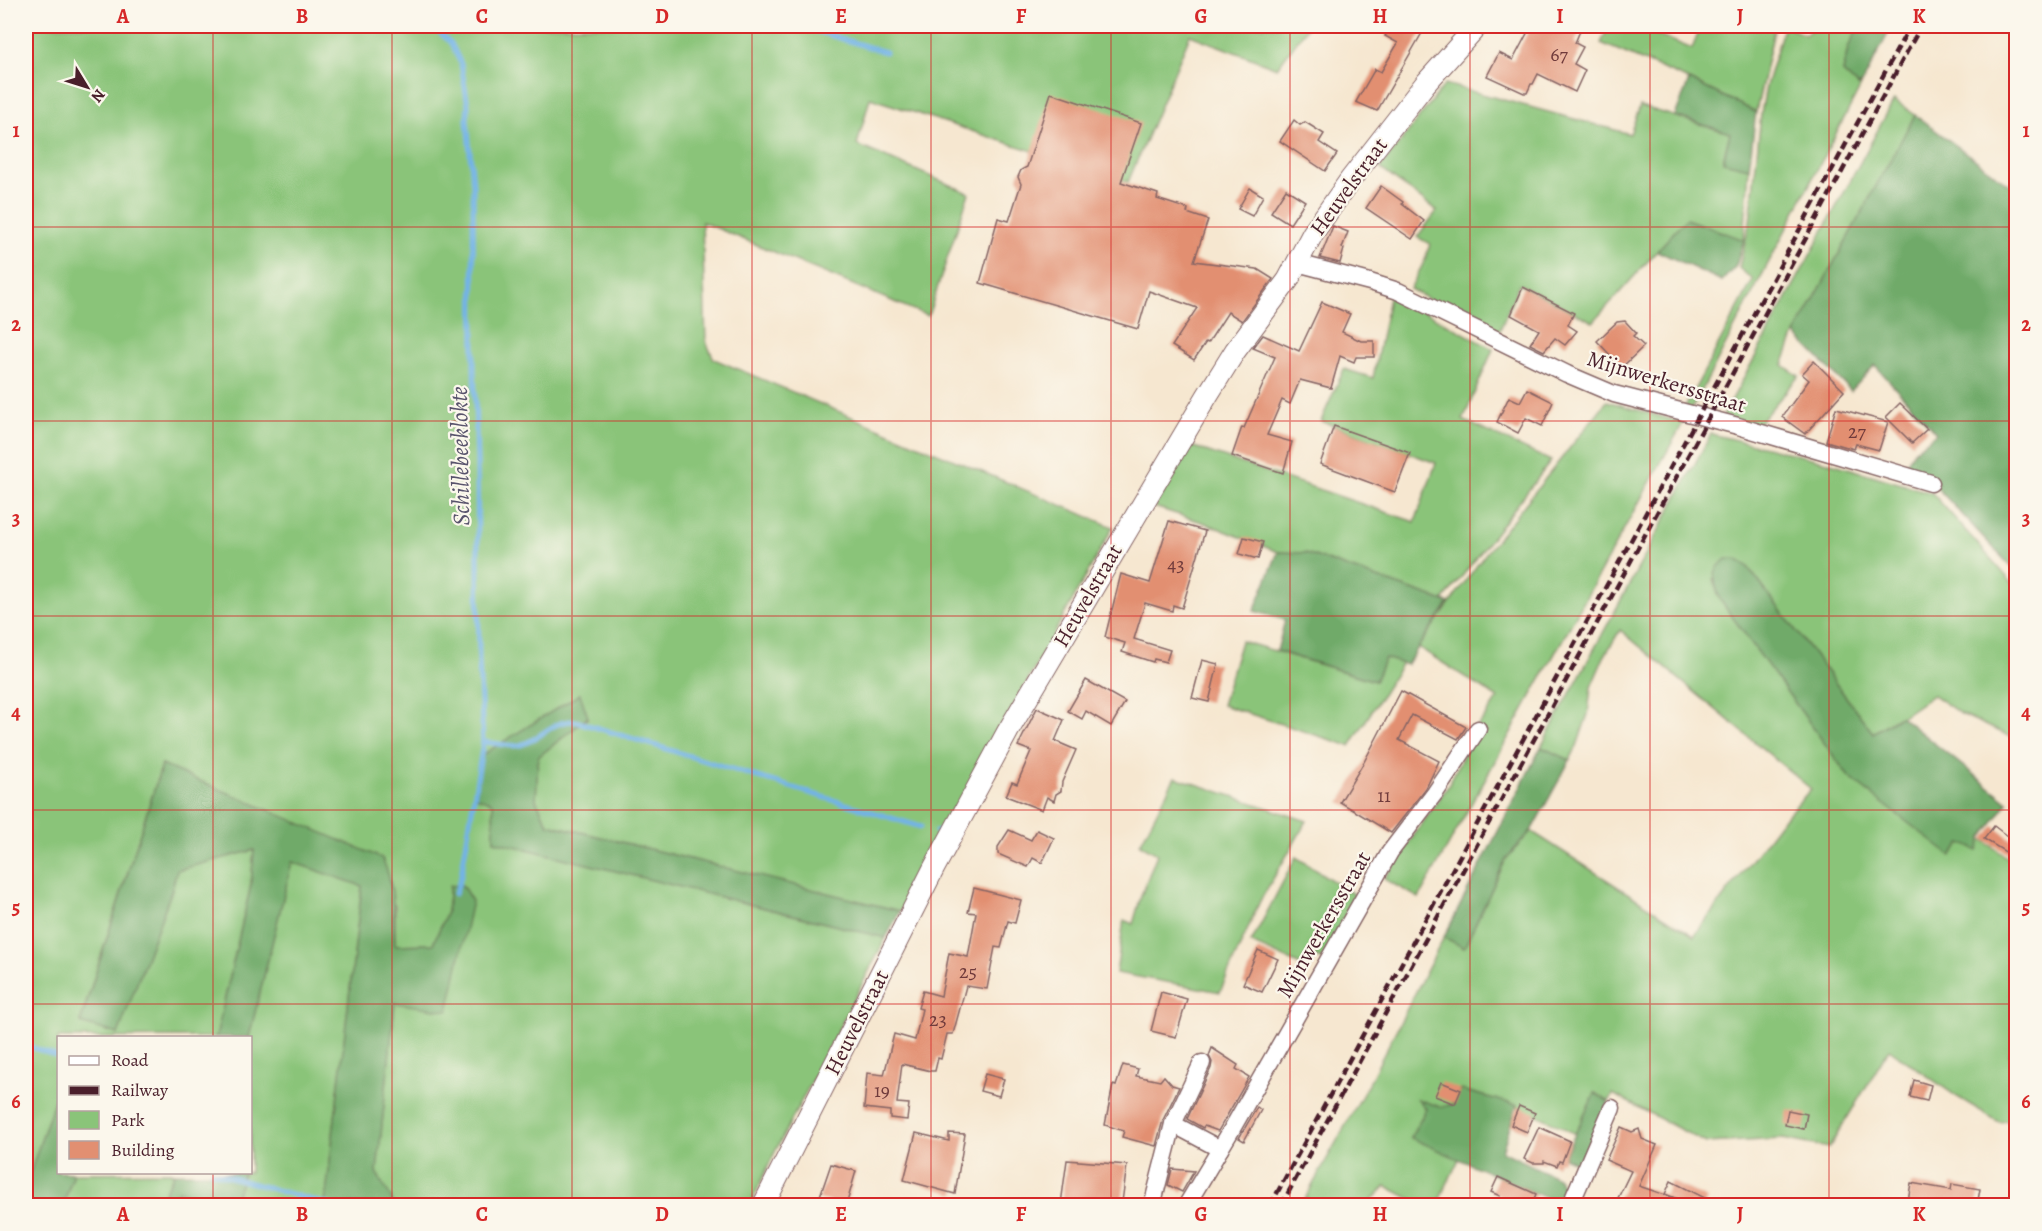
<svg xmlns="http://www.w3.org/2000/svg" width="2042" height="1231" font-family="Alegreya,serif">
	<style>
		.green { fill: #8ac479; stroke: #6a7252; stroke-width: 1.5 }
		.forest { fill: #6faa69; stroke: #5c644a; stroke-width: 1.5 }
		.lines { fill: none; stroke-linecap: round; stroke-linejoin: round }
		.stream { stroke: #72b3e6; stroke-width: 5 }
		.building { fill: #e28f71 }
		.minor-casing { stroke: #866565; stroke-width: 19 }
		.tertiary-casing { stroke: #866565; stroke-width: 23 }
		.minor { stroke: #fff; stroke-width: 16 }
		.tertiary { stroke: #fff; stroke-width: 21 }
		.rail { stroke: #4a1f2b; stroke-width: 4.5; stroke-dasharray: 9 4.5; stroke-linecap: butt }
		.grid { fill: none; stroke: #d62828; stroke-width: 1.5; stroke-opacity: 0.55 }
		.labels { text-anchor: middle; stroke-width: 4.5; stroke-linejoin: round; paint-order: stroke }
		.number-label { font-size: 20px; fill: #703b3c }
		.street-label { font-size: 22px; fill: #4a1f2b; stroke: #fbf7ec }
		.water-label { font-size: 24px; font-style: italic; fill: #58536c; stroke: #fbf7ec }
		.neatline { fill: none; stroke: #d62828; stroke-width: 2 }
		.grid-label { font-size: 20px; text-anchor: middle; font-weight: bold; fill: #d62828 }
	</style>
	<rect width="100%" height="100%" fill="#fbf7ec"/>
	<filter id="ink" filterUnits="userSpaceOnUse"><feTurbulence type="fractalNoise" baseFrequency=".0167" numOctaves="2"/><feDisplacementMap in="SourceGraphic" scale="12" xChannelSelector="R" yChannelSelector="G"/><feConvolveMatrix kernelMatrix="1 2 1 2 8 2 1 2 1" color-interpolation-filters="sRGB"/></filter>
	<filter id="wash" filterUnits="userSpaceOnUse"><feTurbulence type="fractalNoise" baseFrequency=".008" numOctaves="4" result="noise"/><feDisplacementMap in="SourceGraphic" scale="24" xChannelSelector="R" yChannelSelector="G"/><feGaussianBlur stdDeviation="1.35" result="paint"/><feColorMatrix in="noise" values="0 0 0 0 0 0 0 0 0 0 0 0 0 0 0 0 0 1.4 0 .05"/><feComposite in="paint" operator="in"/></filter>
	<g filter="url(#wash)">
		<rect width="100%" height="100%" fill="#f6e7d0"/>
		<!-- green -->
		<g class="green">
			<path d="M26,26H1308L1277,68L1190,35L1128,182L870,98L857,145L969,193L928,316L702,222L706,342L714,359L1113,527L900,911L548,824L536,800L538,757L588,718L580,695L493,803L494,841L886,938L775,1152L750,1205H393C391,1189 381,1189 377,1171L395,1002L448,1010L450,886L447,912L433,944L395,945V905L162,765L80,1022L118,1034L171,892L177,870L254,850L251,885L216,1037L58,1038V1090L26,1185Z"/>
			<polygon points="1609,26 1637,26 1692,49 1701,26 1775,26 1756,112 1689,80 1601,43"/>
			<polygon points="1784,26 1805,35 1812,29 1811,26 1859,26 1848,48 1843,72 1858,86 1862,84 1691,411 1683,411 1753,280 1739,268 1750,221 1761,114 1766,86"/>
			<polygon points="1445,84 1630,134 1640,106 1730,133 1723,161 1749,168 1744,240 1686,219 1593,322 1519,284 1497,337 1410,289 1425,260 1430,244 1417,237 1437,211 1380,168"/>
			<polygon points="1894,100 1915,115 1795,334 1783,365 1799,376 1754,429 1722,418"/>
			<polygon points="1390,293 1493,349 1463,420 1551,461 1443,601 1306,553 1278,552 1205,523 1154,507 1191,446 1415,522 1436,463 1321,421 1344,369 1373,378"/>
			<polygon points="1607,401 1683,423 1419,898 1384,879 1448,786 1475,731 1498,698 1418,647 1483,557"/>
			<path d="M1711,434L1824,461L1932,493L2016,587V739L1961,714L1933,695L1901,717L1899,716L1873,733L1747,566L1713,579L1720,600L1849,777L1951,855L1961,843L1982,839L2016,864V1042L2009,1055L2016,1058V1120L1999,1122L1956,1096L1889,1049L1829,1148L1783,1139L1706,1143L1613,1094L1609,1102L1595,1093L1575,1134C1535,1112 1505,1101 1461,1090L1455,1104L1440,1107L1419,1100L1426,1109L1411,1137L1459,1159L1437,1205H1422L1386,1186L1367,1205L1301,1206L1371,1079L1444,937L1464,947L1506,859L1531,831L1694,936L1780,823L1811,789L1620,630L1604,657L1591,687L1588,714L1577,746L1570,760L1541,747Z"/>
			<polygon points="1241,641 1375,681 1385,658 1402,663 1350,746 1222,705"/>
			<polygon points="1175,777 1307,821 1260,901 1220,992 1116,973 1124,920 1133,924 1141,896 1157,854 1140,844"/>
			<polygon points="1296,857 1358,897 1323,960 1311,955 1305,967 1251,943"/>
			<polygon points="292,861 362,886 325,1205 233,1206 244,1173 250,1172 249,1037"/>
			<polygon points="171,1172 174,1174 158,1205 63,1206 74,1173"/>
			<polygon points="179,1190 219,1205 171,1206"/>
		</g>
		<!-- forest -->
		<g class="forest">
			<polygon points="1859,26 1892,26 1862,84 1858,86 1843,72 1848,48"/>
			<polygon points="1689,80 1756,112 1749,168 1723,162 1730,133 1675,116"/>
			<polygon points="1915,115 2016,190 2016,572 1940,491 1929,481 1901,471 1914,451 1936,433 1875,365 1851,391 1795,334"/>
			<polygon points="1686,219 1744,240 1736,266 1722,281 1657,251"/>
			<polygon points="1278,552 1306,553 1449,603 1428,632 1407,665 1385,658 1375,681 1277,651 1285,620 1254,611"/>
			<path d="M1726,559H1736L1747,566L1873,733L1900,716L2008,802L1982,838L1978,851L1961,843L1951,856L1849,777L1720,600C1714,581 1709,573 1726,559Z"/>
			<polygon points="580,694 588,717 538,757 536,800 548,824 900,911 886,938 494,841 493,803 476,797 482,755"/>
			<polygon points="1541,747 1570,760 1531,831 1506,859 1464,948 1444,937"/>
			<path d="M162,765L382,858C396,888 393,913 395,945L433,944L447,912L450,886L462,885L472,901L448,1011L395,1003L377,1171C381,1189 391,1189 393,1205L325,1204L362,886L292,862L249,1037H216L251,885L254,850L177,870L171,892L118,1034L80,1023Z"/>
			<polygon points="58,1090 58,1172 74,1173 63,1205 26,1205 26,1185"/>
			<polygon points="1461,1090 1517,1105 1502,1151 1558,1178 1566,1192 1560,1204 1411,1138 1426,1109 1418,1099 1440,1107 1454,1104"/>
			<polygon points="1595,1093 1609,1102 1579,1164 1564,1157"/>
			<polygon points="171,1173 244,1173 233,1205 219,1205 179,1190 171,1205 158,1205 174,1174"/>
		</g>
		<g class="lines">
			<!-- stream -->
			<g class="stream">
				<polyline points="432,26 451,43 461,64 468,105 467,120 473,185 474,367 477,461 479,661 483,743 461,876 455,894"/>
				<polyline points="800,26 885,52"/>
				<path d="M483,742C493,742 511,748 520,745C542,739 551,720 575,721L921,827"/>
				<polyline points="936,831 939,832"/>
				<polyline points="26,1045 58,1057"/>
				<polyline points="212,1172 333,1206"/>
			</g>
		</g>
		<g id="blocks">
			<!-- building -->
			<g class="building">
				<polygon points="1391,26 1426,26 1377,111 1356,102 1375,69 1381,72 1398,43 1385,36"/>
				<polygon points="1531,26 1582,26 1575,43 1583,47 1574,64 1585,70 1575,92 1538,74 1533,84 1531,84 1527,93 1524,93 1487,76 1499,53 1513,60"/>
				<polygon points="1051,93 1141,123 1121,182 1158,194 1157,199 1188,209 1187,213 1208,220 1194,261 1257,269 1273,279 1242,321 1228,312 1208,343 1206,342 1194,360 1172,346 1197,308 1149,291 1138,329 980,283 998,218 1009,221 1021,184 1018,177 1021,170 1027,167"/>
				<polygon points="1294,120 1300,125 1305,122 1324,134 1319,142 1337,154 1325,171 1280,141"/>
				<polygon points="1381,186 1403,202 1402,204 1424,221 1412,239 1366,208"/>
				<polygon points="1250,188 1263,196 1252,216 1238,209"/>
				<polygon points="1286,189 1305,201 1290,224 1271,212"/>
				<polygon points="1333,226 1348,232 1342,248 1344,249 1340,263 1320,258"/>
				<polygon points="1523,287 1574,313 1568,325 1577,331 1565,345 1555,338 1544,351 1530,344 1539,330 1511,315"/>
				<polygon points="1322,302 1350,314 1342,332 1361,341 1374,341 1374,357 1356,357 1354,362 1340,356 1331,388 1300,380 1290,404 1282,400 1267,435 1292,442 1283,473 1232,456 1242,427 1244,428 1275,357 1253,348 1263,335 1299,351"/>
				<polygon points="1625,321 1636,333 1633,336 1644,346 1620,369 1609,358 1611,356 1597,341 1617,322"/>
				<polygon points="1814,361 1844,391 1805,434 1782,417 1809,380 1802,374"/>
				<polygon points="1527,389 1553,402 1542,426 1526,418 1518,433 1497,422 1509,397 1520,402"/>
				<polygon points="1900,403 1927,429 1912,443 1886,417"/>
				<polygon points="1836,408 1888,422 1879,450 1856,444 1854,449 1826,441"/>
				<polygon points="1334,426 1410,453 1395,492 1320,464"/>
				<polygon points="1169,521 1205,531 1182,608 1173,605 1172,611 1145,603 1134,639 1170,650 1166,662 1154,659 1153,662 1122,652 1125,643 1105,637 1121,574 1150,583"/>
				<polygon points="1244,537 1263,542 1258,559 1239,554"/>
				<polygon points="1202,660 1218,664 1209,702 1192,698"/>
				<polygon points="1086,680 1125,702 1111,726 1086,711 1082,719 1068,711"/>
				<polygon points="1401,691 1466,727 1458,739 1412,715 1399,740 1439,761 1426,788 1391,833 1340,802 1364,762"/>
				<polygon points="1037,708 1064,720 1055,741 1076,750 1062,782 1061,791 1056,794 1054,801 1047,797 1042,810 1006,796 1012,782 1017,784 1031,751 1018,746"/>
				<polygon points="1994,826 2016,843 2016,848 2012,856 1984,839"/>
				<polygon points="1009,830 1031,840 1037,830 1054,838 1042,863 1033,858 1028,867 998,854 998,847"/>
				<polygon points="974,888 1021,900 1015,923 1008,921 1001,948 995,947 987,989 966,986 953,1034 947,1034 941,1059 938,1058 935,1071 931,1071 902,1064 897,1103 909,1104 907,1120 890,1118 890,1111 864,1108 867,1073 884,1075 894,1034 915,1040 922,1009 918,1008 923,991 941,996 949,953 968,957 976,913 968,912"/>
				<polygon points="1258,950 1278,959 1262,992 1243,984"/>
				<polygon points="1161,992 1187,999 1176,1037 1151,1031"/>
				<polygon points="1212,1048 1238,1065 1236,1069 1249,1077 1218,1131 1204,1126 1203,1128 1187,1119 1211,1068 1212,1062 1209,1056"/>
				<polygon points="1123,1065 1138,1069 1136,1076 1160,1081 1164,1076 1172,1085 1179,1087 1163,1120 1156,1146 1122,1137 1124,1131 1105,1125 1113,1085 1116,1086"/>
				<polygon points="985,1074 1004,1079 999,1096 980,1091"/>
				<polygon points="1914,1080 1931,1085 1927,1101 1910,1097"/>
				<polygon points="1441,1082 1461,1090 1455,1104 1435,1096"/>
				<polygon points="1519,1106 1535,1113 1527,1132 1511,1125"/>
				<polygon points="1257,1107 1261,1110 1244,1141 1239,1138"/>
				<polygon points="1788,1110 1807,1114 1804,1129 1785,1125"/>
				<polygon points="1539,1127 1570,1141 1562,1162 1559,1161 1557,1166 1544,1161 1544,1163 1533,1163 1524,1159"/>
				<polygon points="1621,1127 1632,1132 1639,1129 1642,1139 1657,1145 1639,1186 1689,1203 1689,1206 1628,1206 1617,1200 1631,1171 1606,1160"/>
				<polygon points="916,1133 949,1141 949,1133 965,1134 955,1194 904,1180"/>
				<polygon points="1067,1160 1127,1165 1122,1202 1110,1200 1109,1206 1061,1204"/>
				<polygon points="831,1164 856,1171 846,1206 819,1199"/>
				<polygon points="1172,1169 1194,1171 1182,1192 1168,1185"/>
				<polygon points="1498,1177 1536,1194 1531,1206 1496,1206 1500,1196 1491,1192"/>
				<polygon points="1671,1181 1707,1199 1704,1206 1695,1206 1665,1194"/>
				<polygon points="1911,1183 1951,1190 1952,1184 1980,1189 1977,1206 1907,1206"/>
			</g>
		</g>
	</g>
	<g filter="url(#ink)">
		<use href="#blocks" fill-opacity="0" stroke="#866565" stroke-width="1.5"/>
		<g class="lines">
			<!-- minor casing -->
			<g class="minor-casing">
				<g id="minor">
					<polyline points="1297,263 1370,282 1398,291 1567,374 1614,394 1738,426 1931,483"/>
					<polyline points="1173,1124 1220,1149"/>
					<polyline points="1152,1206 1173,1124 1202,1063"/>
					<polyline points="1186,1206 1229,1134 1390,852 1435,793 1478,729"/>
					<polyline points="1570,1206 1612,1108"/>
				</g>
			</g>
			<!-- tertiary casing -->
			<g class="tertiary-casing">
				<polyline id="tertiary" points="763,1206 934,868 1008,731 1207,396 1235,351 1288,280 1313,233 1350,180 1425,84 1477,26"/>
			</g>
			<!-- minor -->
			<use href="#minor" class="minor"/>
			<!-- tertiary -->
			<use href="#tertiary" class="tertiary"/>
			<!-- rail -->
			<g class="rail">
				<polyline points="1270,1206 1910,26"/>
				<polyline points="1281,1206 1921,26"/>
			</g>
		</g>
	</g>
	<!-- grid -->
	<path class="grid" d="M213,26V1038M392,26V1206M572,26V1206M752,26V1206M931,26V1206M1111,26V1206M1290,26V1206M1470,26V1206M1650,26V1206M1829,26V1206M26,227H2016M26,421H2016M26,616H2016M26,810H2016M26,1004H2016M213,1172V1206"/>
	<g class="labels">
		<!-- number labels -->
		<g class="number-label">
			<text x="1559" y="61">67</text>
			<text x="1857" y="438">27</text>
			<text x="1176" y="571">43</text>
			<text x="1384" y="802">11</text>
			<text x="968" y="978">25</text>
			<text x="938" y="1026">23</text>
			<text x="882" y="1097">19</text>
		</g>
		<!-- street labels -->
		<g class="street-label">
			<text transform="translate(1348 186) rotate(-54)" y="8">Heuvelstraat</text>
			<text transform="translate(1667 381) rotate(17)" y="8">Mijnwerkersstraat</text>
			<text transform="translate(1087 595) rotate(-60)" y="8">Heuvelstraat</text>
			<text transform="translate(1323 924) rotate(-60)" y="8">Mijnwerkersstraat</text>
			<text transform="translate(856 1022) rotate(-63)" y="8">Heuvelstraat</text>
		</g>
		<!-- water labels -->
		<g class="water-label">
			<text transform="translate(460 456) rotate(-91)" y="8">Schillebeeklokte</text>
		</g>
	</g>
	<!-- margin -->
	<rect width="2042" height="1231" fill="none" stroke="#fbf7ec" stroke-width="66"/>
	<!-- legend -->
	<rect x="57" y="1036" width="195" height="138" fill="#fbf7ec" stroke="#b4a19f" stroke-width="1.5"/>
	<rect x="69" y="1056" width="30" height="9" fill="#ffffff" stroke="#b4a19f" stroke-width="1.5"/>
	<text x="111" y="1066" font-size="18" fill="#4a1f2b">Road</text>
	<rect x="69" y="1086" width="30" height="9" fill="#4a1f2b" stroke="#b4a19f" stroke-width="1.5"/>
	<text x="111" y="1096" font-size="18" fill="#4a1f2b">Railway</text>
	<rect x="69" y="1111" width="30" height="18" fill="#8ac479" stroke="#b4a19f" stroke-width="1.5"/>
	<text x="111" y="1126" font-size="18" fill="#4a1f2b">Park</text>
	<rect x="69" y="1141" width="30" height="18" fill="#e28f71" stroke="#b4a19f" stroke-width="1.5"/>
	<text x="111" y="1156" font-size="18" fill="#4a1f2b">Building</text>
	<!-- north arrow -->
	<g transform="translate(87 87) rotate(128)" stroke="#fbf7ec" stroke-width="4.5" paint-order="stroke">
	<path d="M0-4.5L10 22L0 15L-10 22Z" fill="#4a1f2b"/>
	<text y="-9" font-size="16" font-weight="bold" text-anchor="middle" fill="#4a1f2b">N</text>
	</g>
	<rect x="33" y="33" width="1976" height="1165" class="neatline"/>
	<g class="grid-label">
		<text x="123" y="23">A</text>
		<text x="302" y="23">B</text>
		<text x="482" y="23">C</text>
		<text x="662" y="23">D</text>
		<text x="841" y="23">E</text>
		<text x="1021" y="23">F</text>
		<text x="1201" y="23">G</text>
		<text x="1380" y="23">H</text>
		<text x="1560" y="23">I</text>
		<text x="1740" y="23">J</text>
		<text x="1919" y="23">K</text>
		<text x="16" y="137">1</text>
		<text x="2026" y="137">1</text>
		<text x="16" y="331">2</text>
		<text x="2026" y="331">2</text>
		<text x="16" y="525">3</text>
		<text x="2026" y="525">3</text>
		<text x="16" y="719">4</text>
		<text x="2026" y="719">4</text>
		<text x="16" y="914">5</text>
		<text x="2026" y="914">5</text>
		<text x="16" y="1108">6</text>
		<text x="2026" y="1108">6</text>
		<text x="123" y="1221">A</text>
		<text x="302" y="1221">B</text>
		<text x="482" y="1221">C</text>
		<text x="662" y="1221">D</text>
		<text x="841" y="1221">E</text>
		<text x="1021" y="1221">F</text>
		<text x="1201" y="1221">G</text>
		<text x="1380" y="1221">H</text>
		<text x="1560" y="1221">I</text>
		<text x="1740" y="1221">J</text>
		<text x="1919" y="1221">K</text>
	</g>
</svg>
